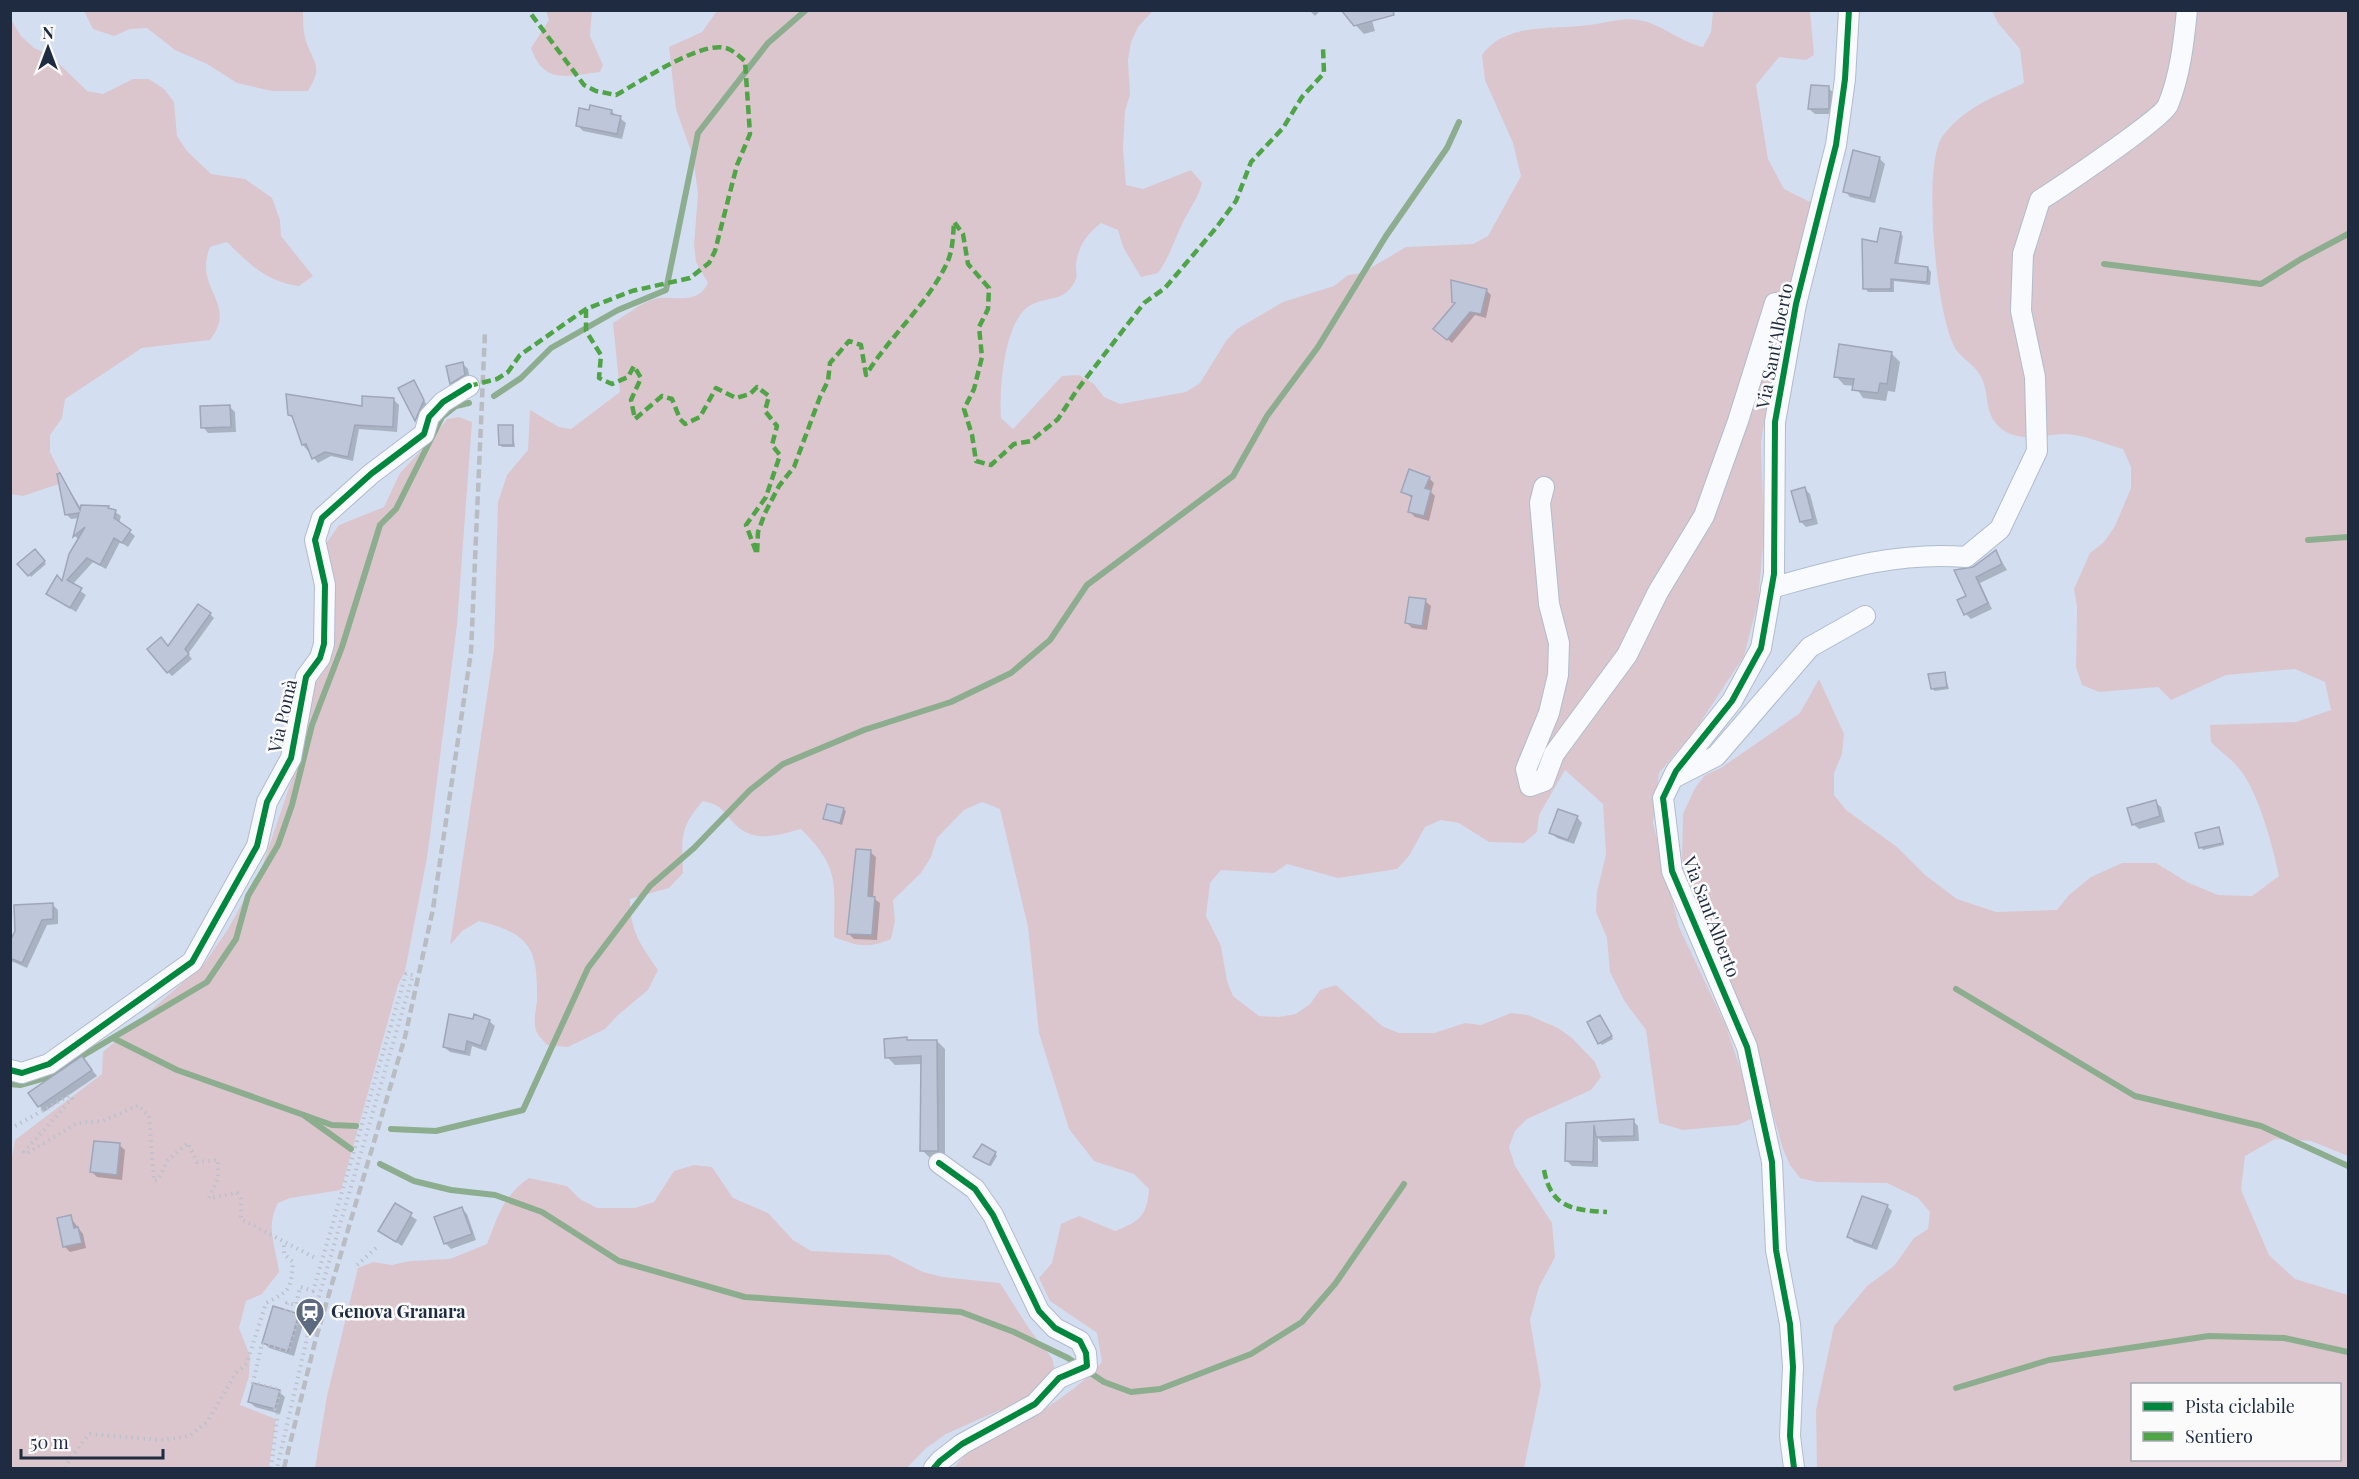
<svg xmlns="http://www.w3.org/2000/svg" width="2359" height="1479" font-family="'Playfair Display',serif">
	<style>
		.green { fill: #dcc6cd; fill-rule: evenodd }
		.shadow { fill: #0003 }
		.lines { fill: none; stroke-linecap: round; stroke-linejoin: round }
		.stream { stroke: #8dad8f; stroke-width: 6 }
		.building { fill: #bec6d9; stroke: #a0a6b9; stroke-width: 1.5 }
		.minor-casing { stroke: #b0bcce; stroke-width: 22 }
		.path { stroke: #bdc1cb; stroke-width: 4; stroke-dasharray: 1.5 4.5; stroke-linecap: butt }
		.minor { stroke: #f8fafd; stroke-width: 20 }
		.rail { stroke: #b9bcc1; stroke-width: 4.5; stroke-dasharray: 9 4.5; stroke-linecap: butt }
		.quiet { stroke: #4fa446; stroke-width: 4.5; stroke-dasharray: 9 4.5; stroke-linecap: butt }
		.cycleway-casing { stroke: #fbfbfb; stroke-width: 10 }
		.cycleway { stroke: #00873e; stroke-width: 6 }
		.labels { text-anchor: middle; stroke-width: 5; stroke-linejoin: round; paint-order: stroke }
		.street-label { font-size: 18px; fill: #1e2b41; stroke: #fbfbfb }
		.poi-label { font-size: 18px; font-weight: bold; fill: #1e2b41; stroke: #fbfbfb; text-anchor: start }
	</style>
	<rect width="100%" height="100%" fill="#d3dff1"/>
	<!-- green -->
	<g class="green">
		<path d="M84,11H303C303,22 303,33 307,44C316,66 322,68 308,91H272L237,83L207,64L175,50L147,28L130,29L114,36L93,29Z"/>
		<path d="M546,11H592L590,36L603,65L600,72C567,76 544,85 531,48L549,20Z"/>
		<path d="M717,11H1153L1138,27L1131,42L1128,60L1130,95L1125,111L1123,149L1126,185L1143,189L1191,170L1202,183C1199,195 1194,202 1188,213C1176,233 1172,254 1158,273L1141,277L1123,247L1118,230L1101,223C1087,234 1078,246 1076,265C1076,272 1078,278 1074,283C1064,302 1048,296 1031,305C1004,319 999,391 1001,418L1013,429L1062,376L1079,375L1094,384L1104,397L1120,404L1186,392L1200,383L1226,341L1237,329L1283,302L1334,286L1348,275L1362,273L1406,247L1473,244L1488,236L1521,176L1513,143L1485,80L1482,55C1505,22 1553,30 1589,25C1607,23 1621,17 1639,20C1662,24 1680,42 1703,47L1711,32L1713,11H1810L1814,55L1806,60L1779,57L1756,85L1768,159L1784,189L1812,203L1777,337L1761,442L1764,535L1758,602L1744,656L1696,729L1659,773L1653,823L1679,927L1726,1026L1743,1077L1751,1119L1738,1125L1683,1130L1659,1123L1646,1030L1625,1002L1610,972L1607,938L1596,912L1597,892L1606,854L1603,804L1565,770L1539,815L1537,832L1524,843L1489,842L1459,823L1441,820L1425,827L1409,856L1397,869L1338,878L1287,864L1274,873L1221,870L1210,883L1206,916L1221,946L1227,981L1233,996L1259,1016L1279,1017L1296,1014L1310,1004L1320,990L1336,985L1382,1026L1399,1033H1434L1465,1023L1481,1025L1511,1013L1528,1015L1558,1028L1572,1038L1595,1062L1601,1077L1591,1090L1527,1119L1515,1131L1509,1147L1515,1166L1552,1223L1555,1257L1539,1287L1530,1320L1541,1385L1524,1468H954C973,1442 995,1439 1022,1423C1049,1407 1081,1386 1102,1362L1097,1333L1050,1301L1039,1278L1052,1263L1061,1224L1079,1216L1115,1231C1140,1221 1147,1216 1149,1189L1134,1174L1094,1161L1069,1129L1039,1033L1028,927L1000,809L982,802L964,810L937,838L931,857L921,873L893,900L895,921L891,939C867,949 857,946 834,937C834,883 841,869 801,829C776,836 751,844 732,821C720,807 721,806 703,801C679,828 682,838 683,873L669,888L630,899C630,932 641,945 658,970L648,990L618,1015L605,1029L568,1047L547,1045C544,1041 537,1035 536,1030C533,1022 536,1009 537,1001C538,949 531,934 479,921L462,931L450,945L494,649L498,502L507,475L528,450L530,410L559,427L571,429L620,392L613,323C625,316 640,303 654,299C674,294 696,307 708,283L696,262L694,245L698,194L693,157L676,109L669,47L702,32Z"/>
		<path d="M1992,11H2348V1156L2311,1141L2275,1139L2245,1156L2241,1190L2269,1255L2295,1279L2348,1295V1468H1817L1816,1410L1834,1326L1867,1286L1894,1266L1914,1238L1928,1229L1930,1212L1918,1198L1887,1183L1817,1182L1800,1178L1790,1165L1783,1149L1755,1049L1682,859L1683,814L1695,788L1705,775L1721,768L1800,713L1819,679L1844,734L1842,754L1834,773V795L1846,810L1897,847L1925,875L1957,899L1996,912L2057,910L2069,895L2091,877L2122,863H2156L2187,882L2218,895L2252,896L2279,876C2273,847 2257,785 2235,764C2228,756 2219,751 2211,742L2210,725L2296,722L2331,710L2325,682L2295,669L2226,675L2171,700L2158,687L2099,692L2082,685L2076,667L2077,607L2074,589L2090,553L2104,542L2115,526L2131,488V467L2123,449C2105,444 2084,435 2066,434C2045,434 2021,443 2003,430C1982,414 1991,396 1981,377C1975,365 1965,361 1957,351C1936,322 1922,166 1942,137C1963,108 1992,98 2024,83L2020,49L1998,23ZM2132,1384H2340V1460H2132Z"/>
		<path d="M10,18L21,36L34,48L50,55L87,91L103,94L133,79H149L164,89L174,102L177,136L187,151L211,174L245,179L272,198L280,220L281,236L313,276L299,286C267,282 249,264 227,242L210,247C193,290 239,303 210,340L142,348L65,399L62,418L50,435V452L65,482L23,496L10,494Z"/>
		<path d="M459,417L472,422L457,625L427,858L405,971L398,985L341,1190L290,1198L278,1203C265,1228 276,1246 279,1272L262,1294L246,1301L239,1328L250,1356L249,1376L240,1405L276,1419L269,1468H11L10,1168L15,1140L102,1074L103,1052L204,964L228,929L262,867L303,747L315,685L328,658L325,545L339,525L384,507L400,473L431,440L447,419Z"/>
		<path d="M694,1165L712,1167L733,1198L768,1213L793,1240L811,1251L889,1255L923,1272L943,1277L1000,1283L1030,1330L1052,1358L1055,1370L1029,1397L946,1434L925,1449L907,1468H315L327,1396L358,1268L373,1262L392,1265L410,1261L450,1259L487,1244C498,1216 503,1196 529,1178L567,1186L580,1199L597,1208H635L654,1202L674,1171Z"/>
	</g>
	<!-- shadow -->
	<g class="shadow">
		<polygon points="1309,10 1321,10 1315,16"/>
		<polygon points="1341,10 1369,10 1375,31 1364,34"/>
		<polygon points="1828,88 1834,93 1834,114 1815,114 1809,109"/>
		<polygon points="611,111 626,123 622,139 583,131 577,125"/>
		<polygon points="1879,158 1885,164 1875,203 1850,197 1845,191"/>
		<polygon points="1900,233 1903,236 1898,265 1928,268 1931,272 1930,285 1894,281 1894,292 1868,292 1865,288 1878,243"/>
		<polygon points="1453,282 1487,291 1491,295 1486,318 1475,315 1452,343 1440,333 1456,304"/>
		<polygon points="1891,353 1900,362 1895,392 1888,391 1886,401 1863,398 1855,386 1844,385 1836,376"/>
		<polygon points="462,363 468,369 470,380 456,388 451,383"/>
		<polygon points="414,382 428,407 421,425 400,389"/>
		<polygon points="394,400 399,405 397,432 359,429 353,461 331,456 318,463 303,445 295,420 290,415 363,408"/>
		<polygon points="229,406 235,412 236,432 208,433 203,427"/>
		<polygon points="512,427 515,447 502,447 500,445"/>
		<polygon points="60,475 82,510 83,506 109,508 121,516 119,523 135,536 128,547 120,542 106,569 93,562 72,585 86,595 76,612 48,594 63,583 79,540 75,536 80,518 71,519 66,514"/>
		<polygon points="1429,478 1434,483 1431,492 1435,496 1429,521 1415,517 1410,512 1413,499 1403,491"/>
		<polygon points="1804,488 1810,494 1818,524 1806,527 1801,522"/>
		<polygon points="34,551 46,564 31,577 19,564"/>
		<polygon points="1996,552 2007,570 1980,583 1992,609 1971,619 1966,614 1974,568"/>
		<polygon points="1425,601 1431,606 1427,630 1412,628 1407,623"/>
		<polygon points="210,614 214,618 188,654 192,659 172,676 168,672 169,648"/>
		<polygon points="1944,673 1949,689 1935,691 1932,689"/>
		<polygon points="2155,802 2161,807 2165,822 2139,829 2133,824"/>
		<polygon points="843,809 846,811 842,825 824,819"/>
		<polygon points="1577,817 1582,823 1574,844 1557,838 1551,833"/>
		<polygon points="2219,829 2224,845 2203,850 2201,847"/>
		<polygon points="870,852 876,857 873,898 880,903 877,940 854,939 848,933"/>
		<polygon points="52,904 58,910 58,924 47,925 27,968 11,961 10,945"/>
		<polygon points="1600,1017 1613,1039 1602,1045 1600,1043"/>
		<polygon points="474,1020 489,1021 495,1026 486,1051 472,1046 470,1056 450,1052 444,1047"/>
		<polygon points="937,1041 945,1049 945,1158 930,1158 922,1150 922,1064 895,1065 887,1057"/>
		<polygon points="82,1058 97,1076 44,1112 30,1093"/>
		<polygon points="1633,1121 1638,1126 1639,1141 1602,1142 1598,1138 1598,1167 1572,1166 1567,1161 1567,1125"/>
		<polygon points="119,1145 125,1150 122,1180 97,1177 92,1172"/>
		<polygon points="995,1153 997,1156 991,1166 977,1159"/>
		<polygon points="395,1205 417,1220 402,1246 380,1231"/>
		<polygon points="1887,1206 1892,1211 1877,1250 1854,1242 1849,1236"/>
		<polygon points="462,1209 467,1214 476,1240 451,1249 445,1243"/>
		<polygon points="70,1217 83,1234 86,1248 70,1252 64,1246"/>
		<polygon points="274,1308 298,1316 304,1321 294,1356 269,1348 264,1343"/>
		<polygon points="279,1392 285,1397 280,1414 255,1407 250,1402"/>
	</g>
	<g class="lines">
		<!-- stream -->
		<g class="stream">
			<polyline points="2104,264 2261,284 2301,259 2348,234"/>
			<polyline points="494,396 521,378 551,348 618,310 666,290 698,133 768,43 806,10"/>
			<polyline points="2308,540 2348,537"/>
			<polyline points="1956,989 2135,1096 2261,1126 2348,1166"/>
			<polyline points="113,1038 177,1070 332,1125 356,1126"/>
			<polyline points="10,1084 20,1085 45,1078 207,982 236,939 248,896 278,845 292,805 312,725 342,647 380,525 396,509 442,417 456,406 469,403"/>
			<polyline points="305,1116 351,1149"/>
			<polyline points="391,1129 436,1131 523,1110 588,968 650,886 694,848 750,790 783,764 864,730 951,702 1011,673 1050,640 1087,585 1233,476 1267,416 1318,347 1386,236 1447,148 1459,122"/>
			<polyline points="380,1164 414,1181 451,1190 495,1195 542,1212 619,1261 745,1297 961,1312 1014,1332 1068,1358 1104,1382 1131,1392 1160,1389 1251,1354 1302,1322 1335,1284 1404,1184"/>
			<polyline points="1956,1388 2049,1360 2209,1336 2284,1338 2348,1352"/>
		</g>
	</g>
	<!-- building -->
	<g class="building">
		<polygon points="1341,10 1393,10 1394,15 1354,26"/>
		<polygon points="1811,85 1829,86 1829,109 1808,109"/>
		<polygon points="590,105 612,110 611,114 621,116 617,134 576,126 579,108 589,110"/>
		<polygon points="1853,150 1880,157 1870,198 1843,192"/>
		<polygon points="1880,228 1901,232 1895,263 1928,267 1927,282 1891,279 1891,289 1863,289 1862,239 1877,242"/>
		<polygon points="1451,280 1487,289 1481,314 1470,312 1447,340 1433,329 1455,303 1452,302"/>
		<polygon points="1839,344 1892,352 1887,384 1880,383 1878,393 1852,390 1854,379 1834,377"/>
		<polygon points="463,362 465,375 450,384 446,366"/>
		<polygon points="414,380 424,400 415,421 398,388"/>
		<polygon points="286,394 362,406 362,396 394,398 393,427 355,425 348,457 325,452 312,459 306,444 302,445 292,416 288,415"/>
		<polygon points="230,405 231,427 201,428 200,406"/>
		<polygon points="498,425 513,425 513,445 499,445"/>
		<polygon points="1409,469 1430,477 1425,488 1431,490 1424,516 1408,512 1412,496 1401,492"/>
		<polygon points="60,473 80,510 81,505 109,506 108,508 116,510 114,518 131,530 122,543 114,538 100,565 87,558 67,580 82,588 70,608 46,594 57,575 62,581 69,554 85,527 73,537 79,513 65,515 57,474"/>
		<polygon points="1805,487 1813,519 1800,522 1791,491"/>
		<polygon points="35,549 45,561 28,576 17,564"/>
		<polygon points="1996,550 2002,564 1976,577 1988,603 1964,615 1957,600 1966,596 1954,570 1973,567"/>
		<polygon points="1409,597 1426,599 1422,626 1405,623"/>
		<polygon points="198,604 211,613 185,649 189,654 167,673 147,649 161,637 168,646"/>
		<polygon points="1945,672 1947,687 1931,689 1928,674"/>
		<polygon points="2156,800 2160,816 2132,825 2127,808"/>
		<polygon points="827,804 844,808 840,823 823,819"/>
		<polygon points="1558,809 1578,816 1568,840 1549,833"/>
		<polygon points="2219,827 2223,843 2199,848 2195,833"/>
		<polygon points="856,849 871,850 868,896 875,897 872,935 847,934"/>
		<polygon points="53,903 53,919 42,920 22,963 10,958 10,941 15,931 14,905"/>
		<polygon points="449,1014 473,1019 474,1014 490,1020 481,1046 467,1041 465,1052 443,1047"/>
		<polygon points="1600,1015 1612,1036 1598,1044 1587,1022"/>
		<polygon points="907,1037 907,1040 937,1040 938,1151 920,1151 921,1056 885,1058 884,1039"/>
		<polygon points="82,1056 92,1070 38,1107 28,1093"/>
		<polygon points="1634,1119 1634,1136 1596,1137 1594,1125 1593,1162 1565,1161 1566,1123"/>
		<polygon points="94,1141 120,1143 117,1175 90,1172"/>
		<polygon points="982,1144 996,1152 989,1165 973,1157"/>
		<polygon points="1862,1196 1888,1205 1872,1246 1847,1237"/>
		<polygon points="395,1203 412,1213 396,1242 378,1231"/>
		<polygon points="462,1207 472,1234 444,1244 434,1217"/>
		<polygon points="71,1215 74,1228 78,1227 82,1243 63,1247 57,1218"/>
		<polygon points="273,1306 299,1314 288,1351 262,1343"/>
		<polygon points="253,1383 280,1390 275,1409 248,1402"/>
	</g>
	<g class="lines">
		<!-- minor casing -->
		<g class="minor-casing">
			<g id="minor">
				<polyline points="1544,487 1540,503 1549,604 1559,643 1558,675 1549,713 1526,769 1530,786 1544,781 1554,754 1627,655 1658,592 1704,516 1738,421 1775,303 1796,304"/>
				<path d="M1771,588C1836,570 1898,551 1966,557L2000,529L2037,451L2035,377L2021,311L2023,254L2040,200C2059,188 2162,119 2168,105C2180,76 2184,41 2187,10"/>
				<polyline points="1675,777 1716,756 1810,647 1865,616"/>
				<polyline points="10,1070 22,1073 49,1064 192,962 257,846 267,802 291,758 306,677 320,658 324,644 325,585 315,540 322,518 371,474 424,434 429,417 443,402 469,386"/>
				<polyline points="934,1468 940,1461 962,1444 1035,1404 1059,1378 1087,1366 1086,1353 1080,1341 1055,1328 1039,1311 993,1215 975,1189 939,1163"/>
				<polyline points="1794,1468 1790,1436 1793,1367 1790,1324 1776,1250 1772,1162 1747,1047 1672,871 1663,798 1676,771 1732,701 1761,648 1774,574 1775,422 1796,304 1836,145 1845,79 1849,10"/>
			</g>
		</g>
		<!-- path -->
		<g class="path">
			<polyline points="10,1129 70,1095 72,1099 24,1152 26,1154 77,1123 103,1121 138,1105 149,1116 154,1181 158,1180 168,1160 188,1143 197,1162 218,1160 218,1179 209,1198 237,1193 241,1199 241,1219 317,1259"/>
			<polyline points="357,1265 376,1248"/>
			<path d="M65,1468C69,1460 83,1440 90,1434L160,1440L189,1436L207,1422L236,1373L247,1363L266,1303C290,1291 291,1289 293,1262L284,1254V1243"/>
			<polyline points="271,1468 278,1411 275,1409 280,1390 253,1383 262,1343 288,1351 299,1315 286,1310 287,1303 296,1305 300,1287 313,1291 406,974 413,975 308,1334 277,1468"/>
		</g>
		<!-- minor -->
		<use href="#minor" class="minor"/>
		<!-- rail -->
		<polyline class="rail" points="284,1468 316,1338 405,1037 433,909 471,652 485,331"/>
		<!-- quiet -->
		<g class="quiet">
			<path d="M586,309V331L601,355L599,378L612,384L628,377L634,366L641,378L631,400L635,419L662,396L672,399L680,419L685,424L700,417L716,388L736,398L750,394L757,387L769,396L765,411L777,426L772,445L780,455L766,497L746,525L757,554L758,532L765,513L779,486L794,467L820,397L828,381L830,363L849,341L861,345L866,375C889,337 928,304 947,263C953,250 953,236 954,222L963,234L968,264L989,288L988,309L979,327L982,357L974,389L964,409L972,435L976,461L991,465L1014,444L1031,441L1058,419L1077,390L1144,303L1165,288L1216,228L1236,201L1251,162L1283,128L1302,97L1324,73L1323,48"/>
			<path d="M469,386L497,379L508,372L520,355L586,309L632,291L690,278L709,263L715,251L737,165L750,134L745,61C740,57 733,50 726,48C700,41 640,82 616,95L596,91L584,85L528,10"/>
			<path d="M1544,1170C1551,1208 1573,1210 1607,1212"/>
		</g>
		<!-- cycleway casing -->
		<g class="cycleway-casing">
			<g id="cycleway">
				<polyline points="10,1070 22,1073 49,1064 192,962 257,846 267,802 291,758 306,677 320,658 324,644 325,585 315,540 322,518 371,474 424,434 429,417 443,402 469,386"/>
				<polyline points="934,1468 940,1461 962,1444 1035,1404 1059,1378 1087,1366 1086,1353 1080,1341 1055,1328 1039,1311 993,1215 975,1189 939,1163"/>
				<polyline points="1794,1468 1790,1436 1793,1367 1790,1324 1776,1250 1772,1162 1747,1047 1672,871 1663,798 1676,771 1732,701 1761,648 1774,574 1775,422 1796,304 1836,145 1845,79 1849,10"/>
			</g>
		</g>
		<!-- cycleway -->
		<use href="#cycleway" class="cycleway"/>
	</g>
	<!-- icons -->
	<defs>
		<g id="station-pin" transform="scale(1.5)"><path d="M0 17L-7.5 6A9.5 9.5 0 1 1 7.5 6Z" fill="#5d6a7f" stroke="#fbfbfb"/><path d="M-3-6H3Q5-6 5-4V2Q5 4 3 4L4.5 6H3L1.5 4h-3L-3 6H-4.5L-3 4Q-5 4-5 2V-4Q-5-6-3-6ZM-3.5-4v3h7v-3ZM-3.5 1v1.5H-2V1ZM2 1v1.5H3.5V1Z" fill="#fff"/></g>
	</defs>
	<g fill-rule="evenodd">
		<use href="#station-pin" x="310" y="1312"/>
	</g>
	<g class="labels">
		<!-- street labels -->
		<g class="street-label">
			<text transform="translate(1775 346) rotate(-79)" y="6">Via Sant'Alberto</text>
			<text transform="translate(283 716) rotate(-77)" y="6">Via Pomà</text>
			<text transform="translate(1711 917) rotate(69)" y="6">Via Sant'Alberto</text>
		</g>
		<!-- poi labels -->
		<g class="poi-label">
			<text x="331" y="1318">Genova Granara</text>
		</g>
	</g>
	<!-- border -->
	<rect width="2359" height="1479" fill="none" stroke="#1e2b41" stroke-width="24"/>
	<!-- legend -->
	<rect x="2131" y="1383" width="210" height="78" fill="#fbfbfb" stroke="#a3a8b1" stroke-width="1.5"/>
	<rect x="2143" y="1402" width="30" height="9" fill="#00873e" stroke="#a3a8b1" stroke-width="1.5"/>
	<text x="2185" y="1413" font-size="18" fill="#1e2b41">Pista ciclabile</text>
	<rect x="2143" y="1432" width="30" height="9" fill="#4fa446" stroke="#a3a8b1" stroke-width="1.5"/>
	<text x="2185" y="1443" font-size="18" fill="#1e2b41">Sentiero</text>
	<!-- north arrow -->
	<g transform="translate(48 48)" stroke="#fbfbfb" stroke-width="4.5" paint-order="stroke">
	<path d="M0-4.5L10 22L0 15L-10 22Z" fill="#1e2b41"/>
	<text y="-9" font-size="16" font-weight="bold" text-anchor="middle" fill="#1e2b41">N</text>
	</g>
	<!-- scale -->
	<path d="M21 1449v9h142v-9" fill="none" stroke="#1e2b41" stroke-width="3"/>
	<text x="30" y="1449" font-size="18" fill="#1e2b41" stroke="#fbfbfb" stroke-width="4.5" paint-order="stroke">50 m</text>
</svg>
